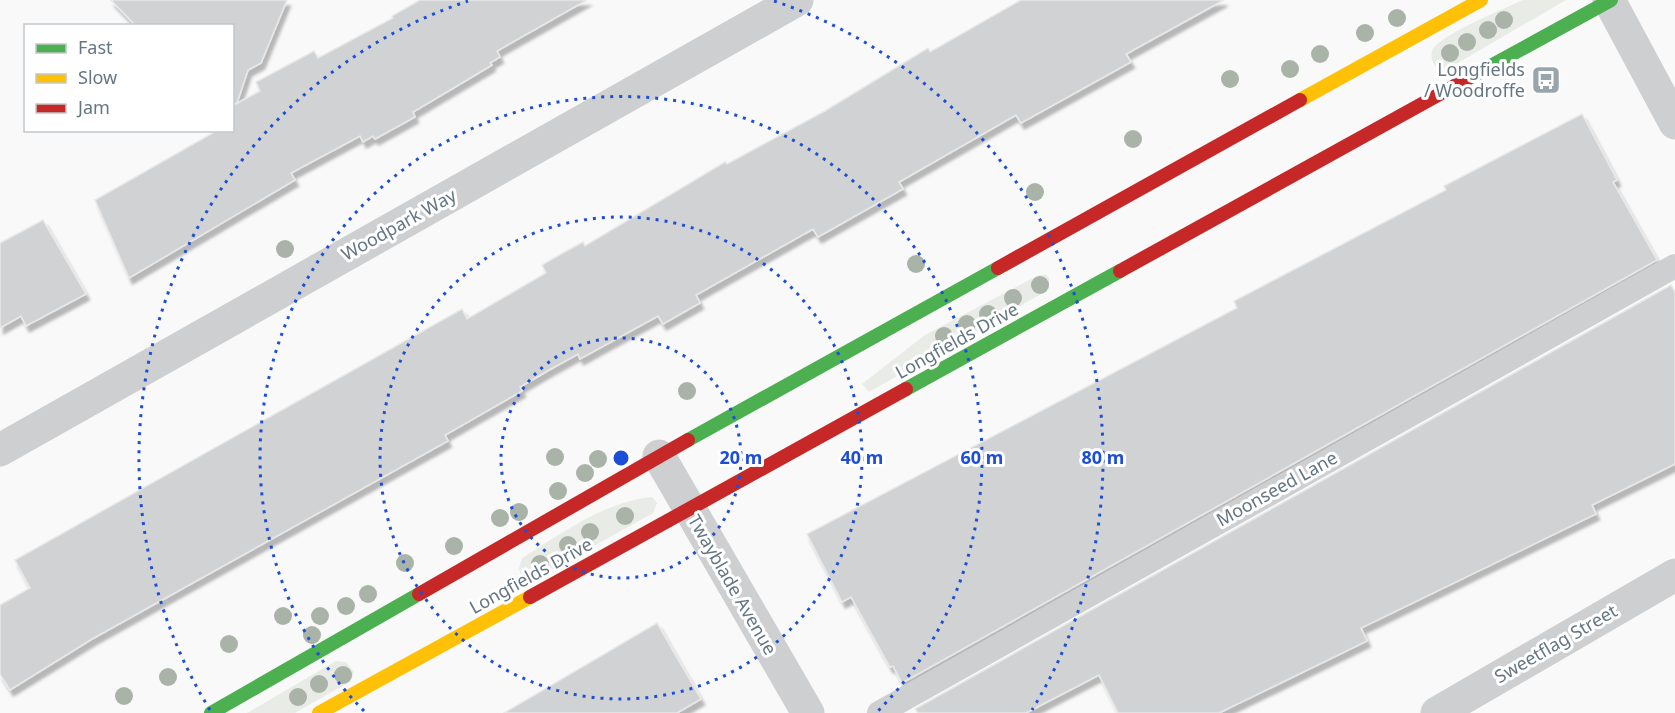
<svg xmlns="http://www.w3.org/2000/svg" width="1675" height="713" font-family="'Noto Sans',sans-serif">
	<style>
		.grass { fill: #e8ebe6 }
		.building { fill: #d0d2d3; stroke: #e8e8e8; stroke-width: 1.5; filter: url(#shadow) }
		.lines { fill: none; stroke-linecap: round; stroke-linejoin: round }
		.lane { stroke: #cecfd0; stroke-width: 24 }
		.street { stroke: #cecfd0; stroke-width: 33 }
		.fast { stroke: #4caf50; stroke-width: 14 }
		.slow { stroke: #ffc107; stroke-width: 14 }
		.jam { stroke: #c62828; stroke-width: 14 }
		.tree { fill: #a9b3a7 }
		.ring { fill: none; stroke: #1d4ed8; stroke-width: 3; stroke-dasharray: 3 6 }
		.labels { text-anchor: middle; stroke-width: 6; stroke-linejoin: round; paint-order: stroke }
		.poi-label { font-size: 18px; fill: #657683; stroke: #fff; text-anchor: end }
		.street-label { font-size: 18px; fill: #657683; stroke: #fff }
		.centre { fill: #1d4ed8; stroke: #fff; stroke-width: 3 }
		.ring-label { font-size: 18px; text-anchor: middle; font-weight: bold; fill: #1d4ed8; stroke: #fff; stroke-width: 6; stroke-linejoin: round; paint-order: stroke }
	</style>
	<defs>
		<filter id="shadow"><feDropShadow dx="3.5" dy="6" stdDeviation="1.5" flood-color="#0004"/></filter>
	</defs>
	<rect width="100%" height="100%" fill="#f9f9f9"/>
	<!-- grass -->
	<g class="grass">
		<path d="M1523,0H1566L1449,68L1437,69C1433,63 1430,58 1432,51C1437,36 1506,8 1523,0Z"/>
		<polygon points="1039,275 1046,275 1049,278 1049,288 1043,293 869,392 862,384 925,335"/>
		<path d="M652,497L657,503L653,513L536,578H527L521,575L519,568L522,558C563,533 603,502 652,497Z"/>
		<polygon points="336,661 346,662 354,672 351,681 295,713 247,713"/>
	</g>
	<!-- building -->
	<g class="building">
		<polygon points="111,0 287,0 261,63 248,70 237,103 232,105 232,26 136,26"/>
		<polygon points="420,0 587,0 497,51 500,57 490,63 492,65 413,112 415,117 375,139 373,136 363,142 360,136 291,173 295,180 129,278 95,200 218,130 232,130 232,106 260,91 256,82 314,51 318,58 393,18 392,16"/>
		<polygon points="1021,0 1224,0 1126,54 1131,62 1021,123 1016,115 899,182 903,189 818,237 813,229 696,295 700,303 663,324 658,316 580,359 578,354 549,370 520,387 522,391 445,435 448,441 92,639 10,690 0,674 0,605 30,588 15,560 462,309 467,319 546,273 542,265 563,253 583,242 585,246 725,162 727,164 825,111 928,48 930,52"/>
		<polygon points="1582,114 1617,180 1613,182 1657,260 902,683 893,666 890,667 851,597 842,602 807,534 1237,308 1234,301 1446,190 1444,186"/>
		<polygon points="43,220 86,294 26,326 21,316 0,328 0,243"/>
		<polygon points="1671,285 1675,292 1675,464 1592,505 1596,514 1361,628 1367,641 1219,713 1118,713 1099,675 1026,713 918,713 915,709"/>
		<polygon points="657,623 701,699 677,713 504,713"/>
	</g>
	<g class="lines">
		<!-- lane -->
		<polyline class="lane" points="879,713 1675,266"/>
		<!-- street -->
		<g class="street">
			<polyline points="1609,0 1675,123"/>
			<polyline points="0,450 797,0"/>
			<polyline points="659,456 808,713"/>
			<polyline points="1437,713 1675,575"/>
		</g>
		<!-- fast -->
		<g class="fast">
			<polyline points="1467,79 1611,0"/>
			<polyline points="906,389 1120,271"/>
			<polyline points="688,440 998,268"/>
			<polyline points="211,713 419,594"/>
		</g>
		<!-- slow -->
		<g class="slow">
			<polyline points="1300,100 1481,0"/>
			<polyline points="319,713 530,597"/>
		</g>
		<!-- jam -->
		<g class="jam">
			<polyline points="998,268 1300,100"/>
			<polyline points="1120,271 1467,79"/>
			<polyline points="419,594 688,440"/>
			<polyline points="530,597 906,389"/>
		</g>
	</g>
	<!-- trees -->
	<g class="tree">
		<circle cx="1397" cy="18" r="9"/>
		<circle cx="1504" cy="20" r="9"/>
		<circle cx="1488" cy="30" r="9"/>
		<circle cx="1365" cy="33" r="9"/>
		<circle cx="1467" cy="42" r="9"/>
		<circle cx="1450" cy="53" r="9"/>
		<circle cx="1320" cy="54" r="9"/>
		<circle cx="1290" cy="69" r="9"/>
		<circle cx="1230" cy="79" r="9"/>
		<circle cx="1133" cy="139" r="9"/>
		<circle cx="1035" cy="192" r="9"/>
		<circle cx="285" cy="249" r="9"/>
		<circle cx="916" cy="264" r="9"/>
		<circle cx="1040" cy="285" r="9"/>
		<circle cx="1013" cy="298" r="9"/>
		<circle cx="988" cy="314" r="9"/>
		<circle cx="967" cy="324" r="9"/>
		<circle cx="944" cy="336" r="9"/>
		<circle cx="687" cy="391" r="9"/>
		<circle cx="555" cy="457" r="9"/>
		<circle cx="598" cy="459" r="9"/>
		<circle cx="585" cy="473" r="9"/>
		<circle cx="558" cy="491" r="9"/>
		<circle cx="519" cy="512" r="9"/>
		<circle cx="625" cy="516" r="9"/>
		<circle cx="500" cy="518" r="9"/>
		<circle cx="590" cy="532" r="9"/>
		<circle cx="568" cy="545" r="9"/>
		<circle cx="454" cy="546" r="9"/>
		<circle cx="405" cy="563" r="9"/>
		<circle cx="540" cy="564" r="9"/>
		<circle cx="368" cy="594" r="9"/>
		<circle cx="346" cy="606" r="9"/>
		<circle cx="283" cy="616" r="9"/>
		<circle cx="320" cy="616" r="9"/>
		<circle cx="312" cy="635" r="9"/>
		<circle cx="229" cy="644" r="9"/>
		<circle cx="343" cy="675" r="9"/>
		<circle cx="168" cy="677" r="9"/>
		<circle cx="319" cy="684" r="9"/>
		<circle cx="124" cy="696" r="9"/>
		<circle cx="298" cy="697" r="9"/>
	</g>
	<!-- distance rings -->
	<g class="ring">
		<circle cx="621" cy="458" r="120"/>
		<circle cx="621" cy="458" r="241"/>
		<path d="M364 711A361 361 0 1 1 878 711"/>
		<path d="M210 710A482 482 0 0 1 468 1M774 1A482 482 0 0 1 1032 710"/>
	</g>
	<!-- icons -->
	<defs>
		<g id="bus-square" transform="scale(1.5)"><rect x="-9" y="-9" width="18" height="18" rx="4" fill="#99a4ac" stroke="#fff"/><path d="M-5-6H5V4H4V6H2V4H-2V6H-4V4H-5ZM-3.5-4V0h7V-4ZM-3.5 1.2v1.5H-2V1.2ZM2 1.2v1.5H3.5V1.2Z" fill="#fff"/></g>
	</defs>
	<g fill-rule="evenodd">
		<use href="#bus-square" x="1546" y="80"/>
	</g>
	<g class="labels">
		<!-- poi labels -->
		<g class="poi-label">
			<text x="1525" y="76">Longfields<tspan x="1525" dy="21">/ Woodroffe</tspan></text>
		</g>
		<!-- street labels -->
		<g class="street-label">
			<text transform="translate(399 225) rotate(-29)" y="6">Woodpark Way</text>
			<text transform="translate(957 341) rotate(-29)" y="6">Longfields Drive</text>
			<text transform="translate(1277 489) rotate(-29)" y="6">Moonseed Lane</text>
			<text transform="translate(531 576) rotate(-29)" y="6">Longfields Drive</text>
			<text transform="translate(732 585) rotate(60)" y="6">Twayblade Avenue</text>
			<text transform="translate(1556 644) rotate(-30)" y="6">Sweetflag Street</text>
		</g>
	</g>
	<circle cx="621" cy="458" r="9" class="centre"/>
	<g class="ring-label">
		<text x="741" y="464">20 m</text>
		<text x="862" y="464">40 m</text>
		<text x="982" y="464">60 m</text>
		<text x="1103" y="464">80 m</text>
	</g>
	<!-- legend -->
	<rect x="24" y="24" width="210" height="108" fill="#ffffff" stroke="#c1c8cd" stroke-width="1.5"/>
	<rect x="36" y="44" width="30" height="9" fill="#4caf50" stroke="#c1c8cd" stroke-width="1.5"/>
	<text x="78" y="54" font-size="18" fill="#657683">Fast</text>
	<rect x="36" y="74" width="30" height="9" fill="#ffc107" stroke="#c1c8cd" stroke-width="1.5"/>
	<text x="78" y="84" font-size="18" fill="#657683">Slow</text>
	<rect x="36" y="104" width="30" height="9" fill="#c62828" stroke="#c1c8cd" stroke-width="1.5"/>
	<text x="78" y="114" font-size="18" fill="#657683">Jam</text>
</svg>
